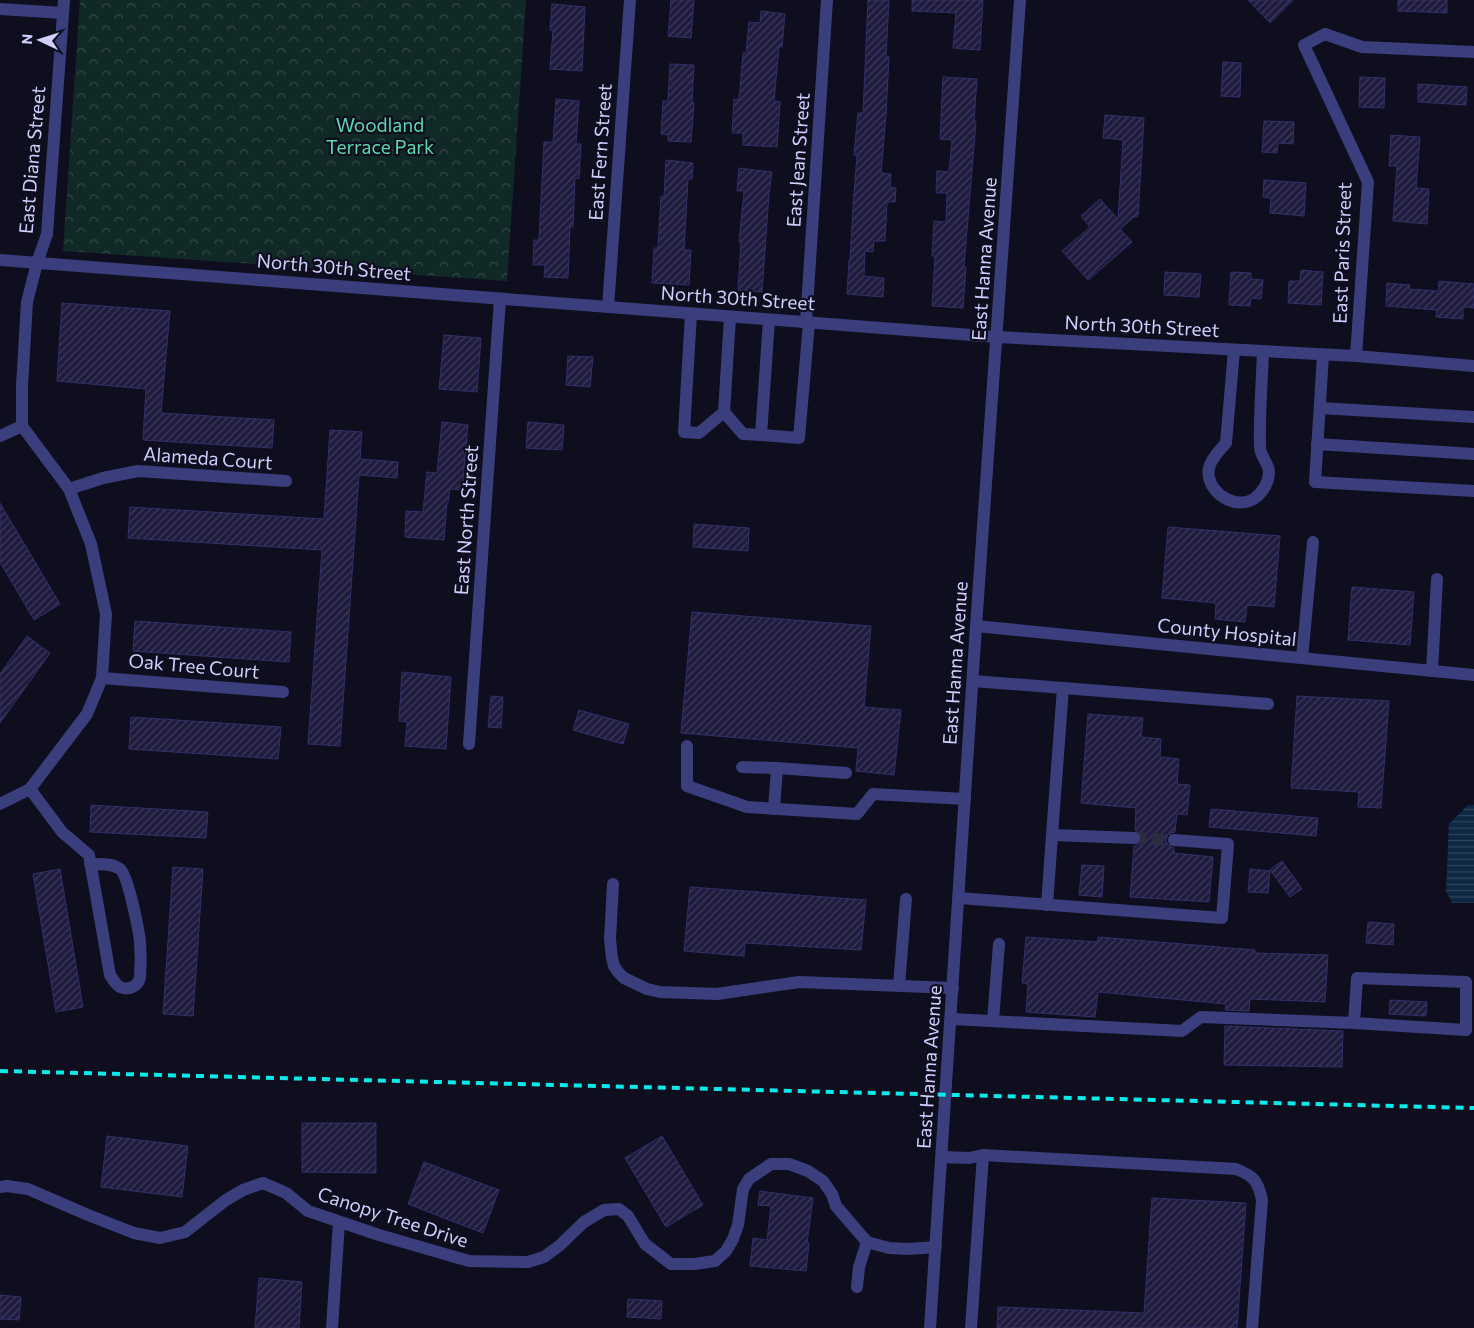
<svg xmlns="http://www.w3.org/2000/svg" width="1474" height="1328" font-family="Commissioner,sans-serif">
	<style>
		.park { fill: url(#park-crowns) }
		.water { fill: url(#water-rules) }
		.building { fill: url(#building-hatch); stroke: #342e6a }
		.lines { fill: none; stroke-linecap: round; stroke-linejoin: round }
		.minor-tunnel { stroke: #2c2b40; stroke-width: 12; stroke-dasharray: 12 6; stroke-linecap: butt }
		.minor { stroke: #3b3e7c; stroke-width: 12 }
		.rail { stroke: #0be9eb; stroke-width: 4; stroke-dasharray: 8 6; stroke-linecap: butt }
		.labels { text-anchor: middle; stroke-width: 4.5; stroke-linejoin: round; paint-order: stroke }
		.park-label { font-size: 19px; fill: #5ed8af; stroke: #0f0e1f }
		.street-label { font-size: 19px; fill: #cfcefd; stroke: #0f0e1f }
	</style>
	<defs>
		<pattern id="park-crowns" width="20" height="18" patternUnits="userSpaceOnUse" patternTransform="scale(1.25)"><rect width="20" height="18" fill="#112926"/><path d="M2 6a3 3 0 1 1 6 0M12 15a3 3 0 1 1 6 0" fill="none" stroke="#334746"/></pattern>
		<pattern id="water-rules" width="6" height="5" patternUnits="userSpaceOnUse" patternTransform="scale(1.25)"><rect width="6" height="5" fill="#0e2742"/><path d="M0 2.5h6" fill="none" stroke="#30455e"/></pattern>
		<pattern id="building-hatch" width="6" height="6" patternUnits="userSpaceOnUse" patternTransform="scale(1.25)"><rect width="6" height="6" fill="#1f1b3f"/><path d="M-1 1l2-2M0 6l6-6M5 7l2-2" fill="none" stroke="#3e3b5c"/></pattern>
	</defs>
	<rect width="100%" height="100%" fill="#0f0e1f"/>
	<!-- park -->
	<polygon class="park" points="80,0 526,0 507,281 63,251"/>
	<!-- water -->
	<polygon class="water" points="1468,805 1474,805 1474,903 1452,903 1446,891 1449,824"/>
	<!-- building -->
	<g class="building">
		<polygon points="671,0 694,0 691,38 668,36"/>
		<polygon points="868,0 889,0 886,56 889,57 886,115 881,173 891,174 890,187 896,188 895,202 887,202 885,241 874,241 873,252 865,251 864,276 884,278 883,297 847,294 849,260 850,260 853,207 857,155 854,155 858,113 863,113"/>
		<polygon points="912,0 983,0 980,50 953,48 956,13 912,11"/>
		<polygon points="1248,0 1293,0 1270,23"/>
		<polygon points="1398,0 1447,0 1447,13 1398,11"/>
		<polygon points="552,4 585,7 582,71 550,69 553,30 550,30"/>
		<polygon points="761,11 785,14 782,47 779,47 774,101 780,102 777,147 743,145 743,133 732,133 734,99 739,100 743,53 746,53 749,22 760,23"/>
		<polygon points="1223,62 1241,63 1240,97 1221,96"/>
		<polygon points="670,64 694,65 692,103 694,103 691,142 668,141 668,135 661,134 663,101 668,101"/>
		<polygon points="943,77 977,79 974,121 976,121 964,267 966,267 963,308 932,306 935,256 932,256 934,221 946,222 947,193 936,193 937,171 949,172 952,140 940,139"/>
		<polygon points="1360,77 1385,78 1384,108 1359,107"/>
		<polygon points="1418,84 1467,87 1466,105 1418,102"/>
		<polygon points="556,99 579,101 576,144 581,144 579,179 575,178 573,227 570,227 568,278 544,277 545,265 533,265 534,240 539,240 544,142 553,142"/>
		<polygon points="1105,115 1144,118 1138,216 1134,217 1120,229 1132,242 1088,280 1062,251 1090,227 1081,216 1100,199 1118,219 1123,140 1103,138"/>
		<polygon points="1264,121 1294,122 1293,144 1278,143 1277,153 1262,152"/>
		<polygon points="1391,135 1420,137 1416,188 1429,189 1427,224 1393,221 1397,166 1389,166"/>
		<polygon points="666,160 693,163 692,179 688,179 684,250 691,250 689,285 652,283 654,248 658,248 661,196 664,197"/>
		<polygon points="739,168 772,172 769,194 762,292 738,290 741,243 739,242 744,191 737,191"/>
		<polygon points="1264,180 1306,183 1304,216 1270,213 1271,198 1263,197"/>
		<polygon points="1301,270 1323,272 1321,305 1288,303 1289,281 1300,281"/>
		<polygon points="1165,272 1201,274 1199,297 1164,295"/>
		<polygon points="1231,272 1251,273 1251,279 1263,280 1261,299 1251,298 1250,306 1229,305"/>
		<polygon points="1439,281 1474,284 1474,308 1463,307 1463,319 1436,317 1437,310 1386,306 1387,283 1410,285 1409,289 1438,291"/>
		<polygon points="62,303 170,311 161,413 274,420 272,448 143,440 146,389 57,381"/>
		<polygon points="444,335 481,338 477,392 439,389"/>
		<polygon points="568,356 593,357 590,387 566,385"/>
		<polygon points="442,422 468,425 462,490 450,489 448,503 447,503 444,540 405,537 406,511 423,512 427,472 437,473"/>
		<polygon points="528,422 564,425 562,450 526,448"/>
		<polygon points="330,430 362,432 360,459 398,462 397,478 359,475 340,746 308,744 322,550 128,538 130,507 324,519"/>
		<polygon points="0,503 60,604 34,620 0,562"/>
		<polygon points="694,524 749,528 748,551 693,547"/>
		<polygon points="1168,527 1280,536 1274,607 1247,605 1245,622 1215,619 1216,603 1162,598"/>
		<polygon points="1352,587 1414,592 1410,645 1348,640"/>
		<polygon points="692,612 871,626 864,707 901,710 894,775 856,771 858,748 681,733"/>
		<polygon points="135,621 291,632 289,662 133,651"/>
		<polygon points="27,636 50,653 0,723 0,674"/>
		<polygon points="402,672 451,677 446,749 405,746 407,722 399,721"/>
		<polygon points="491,696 503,697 501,728 488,727"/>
		<polygon points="1297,696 1389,701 1381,808 1358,807 1359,792 1291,788"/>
		<polygon points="579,710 629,724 623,744 573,730"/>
		<polygon points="1088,714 1143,718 1141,737 1161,739 1160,757 1179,759 1177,784 1190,785 1187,815 1177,814 1175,832 1171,833 1168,835 1166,839 1167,843 1169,846 1174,848 1174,853 1213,857 1209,902 1130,897 1134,846 1138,845 1142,839 1141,834 1135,830 1136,808 1081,803"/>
		<polygon points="131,717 281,727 278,759 129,749"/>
		<polygon points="91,805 208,812 206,838 90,832"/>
		<polygon points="1211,809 1318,818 1316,836 1209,827"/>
		<polygon points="1282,861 1302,889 1290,897 1270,870"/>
		<polygon points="1082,865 1104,866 1102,897 1079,895"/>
		<polygon points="173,867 203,869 193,1016 163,1014"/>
		<polygon points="60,869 83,1007 56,1012 33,874"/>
		<polygon points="1250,869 1270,871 1268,893 1248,892"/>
		<polygon points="690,887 866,900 861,950 745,943 744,956 684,951"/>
		<polygon points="1368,922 1394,924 1393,945 1366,943"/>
		<polygon points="1026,937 1097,942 1098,937 1255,950 1255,953 1328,955 1325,1002 1250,999 1249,1011 1225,1010 1226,1004 1098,992 1095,1017 1026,1012 1028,984 1022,983"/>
		<polygon points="1390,1000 1427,1002 1426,1016 1389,1014"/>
		<polygon points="1225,1026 1343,1031 1342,1067 1224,1065"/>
		<polygon points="302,1123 376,1123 376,1173 302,1172"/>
		<polygon points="107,1136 188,1146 182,1197 101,1187"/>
		<polygon points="662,1136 703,1205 666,1227 625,1158"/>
		<polygon points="424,1162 499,1190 483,1233 408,1204"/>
		<polygon points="760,1191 813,1198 807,1243 809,1243 806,1271 750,1266 753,1238 767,1240 771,1206 758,1205"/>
		<polygon points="1152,1198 1246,1203 1237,1328 997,1328 998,1307 1144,1313"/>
		<polygon points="259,1278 302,1282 299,1328 255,1328"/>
		<polygon points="0,1295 21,1297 19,1320 0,1319"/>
		<polygon points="628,1299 662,1301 661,1319 627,1317"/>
	</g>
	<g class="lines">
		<!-- minor-tunnel -->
		<polyline class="minor-tunnel" points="1134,838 1174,840"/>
		<!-- minor -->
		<g class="minor">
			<polyline points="0,9 63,13"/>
			<polyline points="0,260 997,337 1356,356 1474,366"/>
			<polyline points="608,307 630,0"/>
			<polyline points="691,314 684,432 699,433 724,412 730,317"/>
			<polyline points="769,320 761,435 799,438 809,323"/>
			<polyline points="806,322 827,0"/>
			<path d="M1234,350L1226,443C1221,449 1211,458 1209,468C1204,491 1236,512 1255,498C1263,492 1269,482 1269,472C1269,464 1260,456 1260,447C1259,416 1262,383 1263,351"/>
			<polyline points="1323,355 1315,482 1474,491"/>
			<polyline points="1356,356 1368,182 1304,45 1325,34 1362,47 1474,52"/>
			<polyline points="1320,408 1474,417"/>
			<polyline points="724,412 743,434 761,435"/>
			<polyline points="0,436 22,426"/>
			<polyline points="1317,444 1474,454"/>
			<polyline points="69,489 103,478 138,471 286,481"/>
			<polyline points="976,626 1474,675"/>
			<polyline points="1302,658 1313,542"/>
			<polyline points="1432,671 1437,579"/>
			<polyline points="102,678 283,692"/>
			<polyline points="973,681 1063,688 1052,835 1134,838"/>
			<polyline points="1063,688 1268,704"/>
			<polyline points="469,744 500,299"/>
			<polyline points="687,746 687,786 747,807 857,814 873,794 965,799"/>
			<polyline points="742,767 777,768"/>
			<path d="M30,789L62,832L89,855L110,975C113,979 115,984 120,987C128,991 139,986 140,977C141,966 141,953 140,942C139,931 128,875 120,869C112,863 100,864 90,864"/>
			<polyline points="0,804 30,789 87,714 102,678 106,614 91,544 69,489 22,426 22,386 27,302 37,263 47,234 64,0"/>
			<polyline points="774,809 777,768 846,773"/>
			<polyline points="613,884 610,939 612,958 614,966 618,972 624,978 647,989 660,992 717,994 799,982 953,988"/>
			<polyline points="959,898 1222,918 1228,844 1174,840"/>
			<polyline points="1047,905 1052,835"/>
			<polyline points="899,985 906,899"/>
			<polyline points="951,1019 1182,1031 1201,1017 1354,1023 1466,1030 1466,982 1357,978 1354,1023"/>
			<polyline points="993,1021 999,944"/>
			<path d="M942,1157L969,1158L983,1155L1236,1169C1254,1176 1258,1181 1262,1200L1252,1328"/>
			<polyline points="0,1187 7,1186 28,1189 88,1215 134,1233 160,1238 185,1232 226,1200 243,1190 263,1183 286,1193 308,1211 379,1235 469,1261 528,1262 544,1257 559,1246 584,1222 604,1210 619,1209 628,1216 645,1244 671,1264 694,1264 715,1261 726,1251 733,1239 738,1225 743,1189 749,1179 771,1164 789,1164 808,1171 823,1181 832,1194 836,1206 867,1242 889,1248 908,1249 936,1247"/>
			<polyline points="857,1287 859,1267 867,1242"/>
			<polyline points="332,1328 339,1222"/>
			<polyline points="930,1328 976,626 1020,0"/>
			<polyline points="971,1328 983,1155"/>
		</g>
		<!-- rail -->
		<polyline class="rail" points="0,1071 1474,1108"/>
	</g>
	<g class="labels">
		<!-- park labels -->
		<g class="park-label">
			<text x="380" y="132">Woodland<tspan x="380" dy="22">Terrace Park</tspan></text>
		</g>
		<!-- street labels -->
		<g class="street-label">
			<text transform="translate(600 152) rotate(-86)" y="7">East Fern Street</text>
			<text transform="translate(32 160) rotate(-85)" y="7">East Diana Street</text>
			<text transform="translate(798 160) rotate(-86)" y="7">East Jean Street</text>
			<text transform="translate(1342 253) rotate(-88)" y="7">East Paris Street</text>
			<text transform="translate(984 259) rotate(-86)" y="7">East Hanna Avenue</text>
			<text transform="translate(334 267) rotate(5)" y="7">North 30th Street</text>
			<text transform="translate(738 298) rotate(4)" y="7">North 30th Street</text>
			<text transform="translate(1142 326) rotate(3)" y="7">North 30th Street</text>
			<text transform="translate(208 458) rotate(4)" y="7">Alameda Court</text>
			<text transform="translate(466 520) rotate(-86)" y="7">East North Street</text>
			<text transform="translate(1227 632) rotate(6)" y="7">County Hospital</text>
			<text transform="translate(955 663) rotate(-86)" y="7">East Hanna Avenue</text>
			<text transform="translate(194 666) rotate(5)" y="7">Oak Tree Court</text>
			<text transform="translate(929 1067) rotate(-86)" y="7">East Hanna Avenue</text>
			<text transform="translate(393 1217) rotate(18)" y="7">Canopy Tree Drive</text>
		</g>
	</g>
	<!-- north arrow -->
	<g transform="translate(40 40) rotate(274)" stroke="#0f0e1f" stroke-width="4" paint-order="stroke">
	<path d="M0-4L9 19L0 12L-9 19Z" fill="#cfcefd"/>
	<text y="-8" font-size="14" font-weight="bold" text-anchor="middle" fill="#cfcefd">N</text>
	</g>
</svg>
